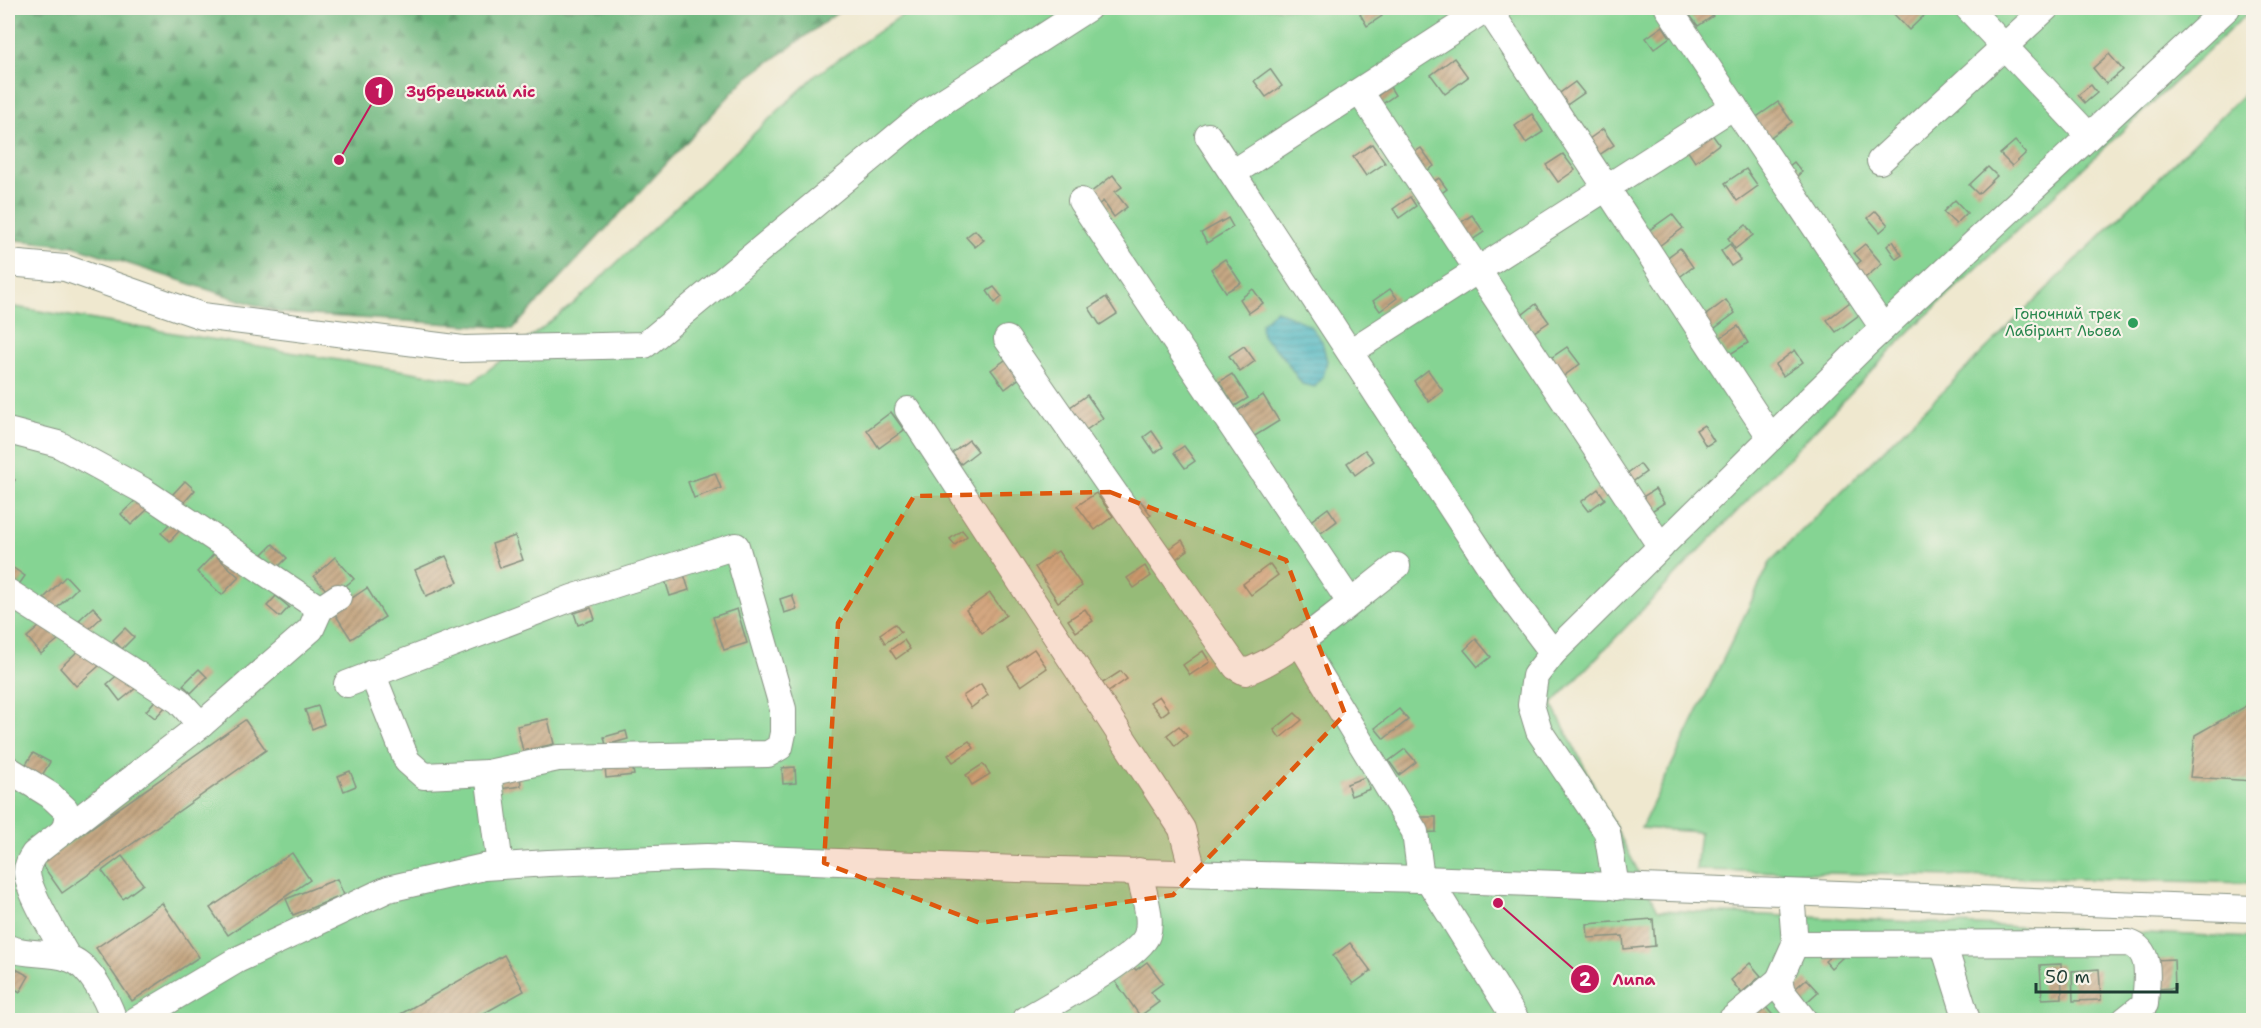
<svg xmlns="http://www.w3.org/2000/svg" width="2261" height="1028" font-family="'Shantell Sans',sans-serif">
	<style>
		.forest { fill: url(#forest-firs); stroke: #467a58; stroke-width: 1.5 }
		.garden { fill: #85d493; stroke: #528864; stroke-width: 1.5 }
		.water { fill: url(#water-rules); stroke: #317879; stroke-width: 1.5 }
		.building { fill: url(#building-hatch) }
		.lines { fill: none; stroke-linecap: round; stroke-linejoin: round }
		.minor-casing { stroke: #879282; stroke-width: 28 }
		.minor { stroke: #fff; stroke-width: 26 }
		.marked { fill: #de580e; fill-opacity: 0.2; stroke: #de580e; stroke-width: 4.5; stroke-dasharray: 12 8; stroke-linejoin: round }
		.leisure-dot { fill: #2e9e5b; stroke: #f7f3e8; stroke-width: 2 }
		.labels { text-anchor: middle; stroke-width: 4.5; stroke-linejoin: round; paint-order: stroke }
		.leisure-label { font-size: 15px; fill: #27864d; stroke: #f7f3e8; text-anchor: end }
		.leader { fill: none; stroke: #c2185b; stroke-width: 2 }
		.callout-dot { fill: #c2185b; stroke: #f7f3e8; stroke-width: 2 }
		.mark-label { font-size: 18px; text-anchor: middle; font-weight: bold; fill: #fff }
		.callout-label { font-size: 16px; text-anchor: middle; font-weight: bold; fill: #c2185b; stroke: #f7f3e8; stroke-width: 4.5; stroke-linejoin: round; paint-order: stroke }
	</style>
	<defs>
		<pattern id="forest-firs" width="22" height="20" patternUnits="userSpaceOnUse" patternTransform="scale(1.5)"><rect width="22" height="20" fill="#6cb67d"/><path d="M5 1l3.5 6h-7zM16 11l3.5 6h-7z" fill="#589567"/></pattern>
		<pattern id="water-rules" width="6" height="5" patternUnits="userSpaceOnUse" patternTransform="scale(1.5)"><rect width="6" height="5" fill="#43b2be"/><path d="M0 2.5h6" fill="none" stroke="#37929b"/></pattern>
		<pattern id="building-hatch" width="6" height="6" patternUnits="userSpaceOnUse" patternTransform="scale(1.5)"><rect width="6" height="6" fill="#c6a884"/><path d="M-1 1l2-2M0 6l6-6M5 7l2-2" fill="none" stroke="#a08a6d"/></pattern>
	</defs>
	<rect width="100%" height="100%" fill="#f7f3e8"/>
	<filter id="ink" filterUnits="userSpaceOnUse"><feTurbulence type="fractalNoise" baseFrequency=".0167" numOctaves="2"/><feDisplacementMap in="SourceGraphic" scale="12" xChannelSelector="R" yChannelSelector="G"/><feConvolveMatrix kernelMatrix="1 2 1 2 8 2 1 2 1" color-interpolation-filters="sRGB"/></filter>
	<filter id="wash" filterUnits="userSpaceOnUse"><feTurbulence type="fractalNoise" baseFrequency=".008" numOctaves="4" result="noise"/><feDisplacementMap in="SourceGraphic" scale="24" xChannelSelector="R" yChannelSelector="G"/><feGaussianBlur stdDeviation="1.35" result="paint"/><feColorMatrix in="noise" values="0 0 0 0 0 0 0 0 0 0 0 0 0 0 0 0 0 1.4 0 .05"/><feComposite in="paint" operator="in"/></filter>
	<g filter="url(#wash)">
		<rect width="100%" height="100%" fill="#efe8cf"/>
		<!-- forest -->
		<polygon class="forest" points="8,8 844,8 743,81 514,328 280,313 74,246 8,239"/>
		<!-- garden -->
		<g class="garden">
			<polygon points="912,8 2253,8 1911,330 1552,704 1658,910 2253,938 2253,1008 2241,1020 8,1020 8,306 473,382 573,304 816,75"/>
			<polygon points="2253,85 2253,883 1696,870 1700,832 1641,828 1771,561"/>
		</g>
		<!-- water -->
		<polygon class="water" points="1276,310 1309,325 1322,341 1327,361 1324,374 1315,387 1302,384 1282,355 1262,336 1261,324"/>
		<g id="blocks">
			<!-- building -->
			<g class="building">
				<polygon points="1369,8 1376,8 1382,16 1367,26 1360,14"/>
				<polygon points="1698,8 1707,8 1713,16 1698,26 1689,14"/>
				<polygon points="1899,8 1932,8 1909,30 1893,13"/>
				<polygon points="1663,26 1670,37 1654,49 1646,38"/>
				<polygon points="2109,54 2123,70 2106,84 2093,68"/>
				<polygon points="1454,58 1468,77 1445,94 1431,75"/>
				<polygon points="1270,69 1282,86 1266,97 1254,81"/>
				<polygon points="1575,82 1584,93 1561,109 1553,98"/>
				<polygon points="2091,85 2097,93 2085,103 2078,95"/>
				<polygon points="1390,87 1395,95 1378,107 1373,99"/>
				<polygon points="1778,102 1792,122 1765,141 1751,121"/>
				<polygon points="1532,114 1543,132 1526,143 1515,126"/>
				<polygon points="1603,129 1614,145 1596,157 1585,142"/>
				<polygon points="1709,130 1719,144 1695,162 1685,147"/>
				<polygon points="2015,141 2026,153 2012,166 2000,154"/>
				<polygon points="1372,144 1385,163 1366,176 1353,157"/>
				<polygon points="1421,148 1434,166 1422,174 1409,156"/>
				<polygon points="1563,154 1575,170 1558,182 1546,165"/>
				<polygon points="1794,162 1802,172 1791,181 1783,171"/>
				<polygon points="1988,167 1997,176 1978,194 1969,185"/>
				<polygon points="1746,169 1758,186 1737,201 1725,183"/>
				<polygon points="1113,175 1122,187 1115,192 1127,207 1114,217 1103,201 1093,209 1085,197"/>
				<polygon points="1439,178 1447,189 1436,197 1428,185"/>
				<polygon points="1410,197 1416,206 1399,218 1393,209"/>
				<polygon points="1955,200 1967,213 1956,224 1943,212"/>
				<polygon points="1876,211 1888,225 1880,232 1868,218"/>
				<polygon points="1672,214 1683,228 1655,249 1644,234"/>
				<polygon points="1472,215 1484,232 1469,242 1458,224"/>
				<polygon points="1228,218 1233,227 1207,243 1201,233"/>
				<polygon points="1746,225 1753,235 1735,249 1728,238"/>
				<polygon points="975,230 984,240 975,247 966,237"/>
				<polygon points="1893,241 1902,255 1896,259 1887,246"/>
				<polygon points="1730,244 1740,260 1731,266 1721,251"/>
				<polygon points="1865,244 1882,264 1861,281 1852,268 1861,261 1854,253"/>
				<polygon points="1680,248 1693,267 1674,281 1661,262"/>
				<polygon points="1225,259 1241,283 1226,292 1211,269"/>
				<polygon points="994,287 1002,297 995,303 987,291"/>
				<polygon points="1253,289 1263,303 1249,313 1240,299"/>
				<polygon points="1390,289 1397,298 1380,311 1373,301"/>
				<polygon points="1106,297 1117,314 1100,325 1089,308"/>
				<polygon points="1726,300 1735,313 1711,331 1702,318"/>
				<polygon points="1850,302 1859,315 1836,332 1827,320"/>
				<polygon points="1536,304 1549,322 1534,332 1522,315"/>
				<polygon points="1738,326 1748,343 1727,356 1717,340"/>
				<polygon points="1244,346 1255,361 1240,372 1229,356"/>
				<polygon points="1567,347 1580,364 1561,378 1548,360"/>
				<polygon points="1795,350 1803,362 1783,376 1775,365"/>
				<polygon points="1008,358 1021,377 1005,389 991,370"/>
				<polygon points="1428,370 1443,391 1429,402 1414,381"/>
				<polygon points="1232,374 1248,398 1235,406 1219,382"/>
				<polygon points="1087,395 1103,418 1082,433 1066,410"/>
				<polygon points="1263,395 1279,421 1250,439 1234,413"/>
				<polygon points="891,412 904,430 879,448 867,430"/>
				<polygon points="1704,425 1714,441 1706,446 1696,430"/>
				<polygon points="1152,431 1163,447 1155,453 1144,437"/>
				<polygon points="969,440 978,451 961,464 952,453"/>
				<polygon points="1184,446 1195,461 1185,468 1174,453"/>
				<polygon points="1365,450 1374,461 1355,475 1347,463"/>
				<polygon points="1640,464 1646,472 1631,483 1625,475"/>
				<polygon points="715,473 721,488 694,498 688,482"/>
				<polygon points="8,475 15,480 8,490"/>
				<polygon points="185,481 195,490 182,505 172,495"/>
				<polygon points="1598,489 1605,499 1588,511 1581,502"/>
				<polygon points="1655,489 1664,503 1647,514 1638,500"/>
				<polygon points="1096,493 1113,516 1095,530 1077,506"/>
				<polygon points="138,498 148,509 131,525 121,514"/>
				<polygon points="1140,500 1151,515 1142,521 1132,506"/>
				<polygon points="1328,508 1337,521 1317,536 1308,523"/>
				<polygon points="172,521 181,529 170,541 161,533"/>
				<polygon points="962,530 967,536 955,545 950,539"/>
				<polygon points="515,536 523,560 500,568 492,544"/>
				<polygon points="1182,540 1188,550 1173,561 1166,551"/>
				<polygon points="273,544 287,558 277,568 263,554"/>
				<polygon points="1058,551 1082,586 1058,602 1035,567"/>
				<polygon points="214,554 239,577 222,595 197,572"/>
				<polygon points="446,556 458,582 426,596 415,570"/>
				<polygon points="335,557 354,579 332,597 314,576"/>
				<polygon points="1270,564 1278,575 1251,595 1243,584"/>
				<polygon points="9,565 25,576 18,586 8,579"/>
				<polygon points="1145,566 1151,576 1134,588 1127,578"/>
				<polygon points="683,571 689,590 670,596 664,577"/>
				<polygon points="66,576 77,588 56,609 44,598"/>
				<polygon points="367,588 385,617 351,639 333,611"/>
				<polygon points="990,593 1006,615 982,633 966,610"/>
				<polygon points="792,595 797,609 784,613 780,599"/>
				<polygon points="276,596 289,607 280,617 267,606"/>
				<polygon points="8,602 15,610 8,617"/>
				<polygon points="93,607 102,617 88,630 79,620"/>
				<polygon points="591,608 595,619 578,625 574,613"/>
				<polygon points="737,609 747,643 724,650 713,617"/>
				<polygon points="1085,609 1093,621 1076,632 1068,620"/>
				<polygon points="45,622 59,639 41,654 27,637"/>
				<polygon points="895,624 901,632 885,643 880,634"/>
				<polygon points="125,628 134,637 122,649 113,640"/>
				<polygon points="1476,639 1491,657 1478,667 1464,650"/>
				<polygon points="904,640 910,649 896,659 890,650"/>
				<polygon points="82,647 99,666 76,686 60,668"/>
				<polygon points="1034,649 1047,668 1021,686 1008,667"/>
				<polygon points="1203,651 1210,662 1190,675 1183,665"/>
				<polygon points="199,669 207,677 191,693 183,685"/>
				<polygon points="122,671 136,688 120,701 107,684"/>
				<polygon points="1121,671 1127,679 1104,695 1098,686"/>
				<polygon points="981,684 988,695 971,708 963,696"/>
				<polygon points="159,696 168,704 155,718 146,711"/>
				<polygon points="1159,696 1169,710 1161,716 1150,702"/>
				<polygon points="2254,699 2254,781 2190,777 2195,735 2243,708"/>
				<polygon points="318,706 324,724 312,729 305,710"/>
				<polygon points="1399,709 1408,720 1384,739 1375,728"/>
				<polygon points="1295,713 1302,720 1280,738 1274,730"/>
				<polygon points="548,719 554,744 523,751 517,726"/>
				<polygon points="245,720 266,750 62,893 41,863"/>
				<polygon points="1179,726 1187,736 1175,746 1167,735"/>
				<polygon points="626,731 628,739 606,745 604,737"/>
				<polygon points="969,741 974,748 953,762 948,755"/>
				<polygon points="1405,749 1416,762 1399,775 1389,761"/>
				<polygon points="33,753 50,762 40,779 23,769"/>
				<polygon points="632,764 634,775 606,778 605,766"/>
				<polygon points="983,764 990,774 972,785 966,775"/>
				<polygon points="795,767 796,783 783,784 782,768"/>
				<polygon points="350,771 356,786 344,791 338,776"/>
				<polygon points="520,775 521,786 500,789 499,778"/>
				<polygon points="1365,777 1370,789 1351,796 1347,784"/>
				<polygon points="8,793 13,796 8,808"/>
				<polygon points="1417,817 1436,817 1436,832 1417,833"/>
				<polygon points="292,853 310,880 228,935 210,908"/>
				<polygon points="122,856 143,884 123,899 102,871"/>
				<polygon points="337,879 344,895 293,915 286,899"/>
				<polygon points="162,903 199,957 132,1001 96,948"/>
				<polygon points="1653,919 1655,946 1624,949 1623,936 1588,938 1587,924"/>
				<polygon points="1350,943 1371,971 1353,984 1333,956"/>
				<polygon points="1836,952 1842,958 1831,968 1825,961"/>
				<polygon points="504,955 524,991 472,1020 390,1020"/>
				<polygon points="2174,959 2175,988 2156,989 2155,960"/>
				<polygon points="1147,962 1163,983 1151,992 1159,1002 1140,1016 1115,981 1133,967 1136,970"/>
				<polygon points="1750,963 1761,976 1741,993 1731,980"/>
				<polygon points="2061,964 2062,998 2042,999 2040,965"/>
				<polygon points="14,968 29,976 20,992 8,985"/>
				<polygon points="2099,969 2101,1000 2073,1001 2072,971"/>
				<polygon points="1806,979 1818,992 1800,1008 1788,995"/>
				<polygon points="1765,1006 1777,1020 1746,1020"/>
			</g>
		</g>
	</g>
	<g filter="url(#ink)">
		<use href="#blocks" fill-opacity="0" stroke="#879282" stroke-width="1.5"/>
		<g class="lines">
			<!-- minor casing -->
			<g class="minor-casing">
				<g id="minor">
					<polyline points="1488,8 1771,438"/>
					<polyline points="1668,8 1883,328"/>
					<polyline points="1968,8 2089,136"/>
					<polyline points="1360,92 1661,547"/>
					<polyline points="1208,136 1504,588 1553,653"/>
					<polyline points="1880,161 2046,8"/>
					<polyline points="1233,173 1487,8"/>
					<polyline points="1081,201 1350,602"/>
					<polyline points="8,263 65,268 202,316 463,349 645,345 925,113 1088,8"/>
					<path d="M1007,339L1236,667L1245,672C1289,658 1358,595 1397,566"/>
					<polyline points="1350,352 1734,106"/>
					<polyline points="908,410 1182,829 1193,872"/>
					<polyline points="8,431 58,444 142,490 320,609"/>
					<polyline points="8,592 179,701 201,725"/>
					<polyline points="1299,641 1415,832 1421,879"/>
					<polyline points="372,673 407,761 424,776 488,773"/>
					<polyline points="347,684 572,598 736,546 783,709 783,733 780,747 768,754 558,758 488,773 500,866"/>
					<polyline points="8,769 50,795 65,809 68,816 64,831"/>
					<polyline points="1428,879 1516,1020"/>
					<polyline points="1616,887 1607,832 1539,731 1531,705 1535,676 1553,653 1865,345 2227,8"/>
					<polyline points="1791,893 1795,944 1779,980 1782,992 1804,1020"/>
					<polyline points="1943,943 1967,1020"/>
					<path d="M1795,944L2129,943C2154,951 2146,983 2145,1004L2125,1020"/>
					<path d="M8,948C29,956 48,951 68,958C90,964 107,1000 114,1020"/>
					<path d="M68,958C58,940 27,890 27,872C27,865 30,860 34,854L201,725L311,629L320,609L338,597"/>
					<polyline points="136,1020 237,960 388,889 484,867 548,863 707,857 1018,869 1421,879 2254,909"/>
					<path d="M1025,1020C1048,1006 1140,957 1147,935C1153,916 1142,890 1139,871"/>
					<polyline points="1731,1020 1779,980"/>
				</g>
			</g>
			<!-- minor -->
			<use href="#minor" class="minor"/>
		</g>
	</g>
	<!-- marked area -->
	<path class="marked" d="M1110,492L1286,560L1345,714L1173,895L980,923L824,863L838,623L914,496Z"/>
	<!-- markers -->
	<circle class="leisure-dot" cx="2133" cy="323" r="6"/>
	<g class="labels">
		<!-- leisure labels -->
		<g class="leisure-label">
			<text x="2121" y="319">Гоночний трек<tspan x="2121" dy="17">Лабіринт Льова</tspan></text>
		</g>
	</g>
	<!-- callouts -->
	<path class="leader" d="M339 160L379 91M1498 903L1585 979"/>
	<g class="callout-dot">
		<circle cx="339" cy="160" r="6"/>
		<circle cx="1498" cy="903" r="6"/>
		<circle cx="379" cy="91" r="15"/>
		<circle cx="1585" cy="979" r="15"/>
	</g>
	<g class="mark-label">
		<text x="379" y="98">1</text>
		<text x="1585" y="986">2</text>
	</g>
	<g class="callout-label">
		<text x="471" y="97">Зубрецький ліс</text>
		<text x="1634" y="985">Липа</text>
	</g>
	<!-- margin -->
	<rect width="2261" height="1028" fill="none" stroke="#f7f3e8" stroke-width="30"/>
	<!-- scale -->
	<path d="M2036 983v9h141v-9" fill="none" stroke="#1f3d34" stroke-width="3"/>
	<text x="2045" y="983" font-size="18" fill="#1f3d34" stroke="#f7f3e8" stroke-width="4.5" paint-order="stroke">50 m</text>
</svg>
